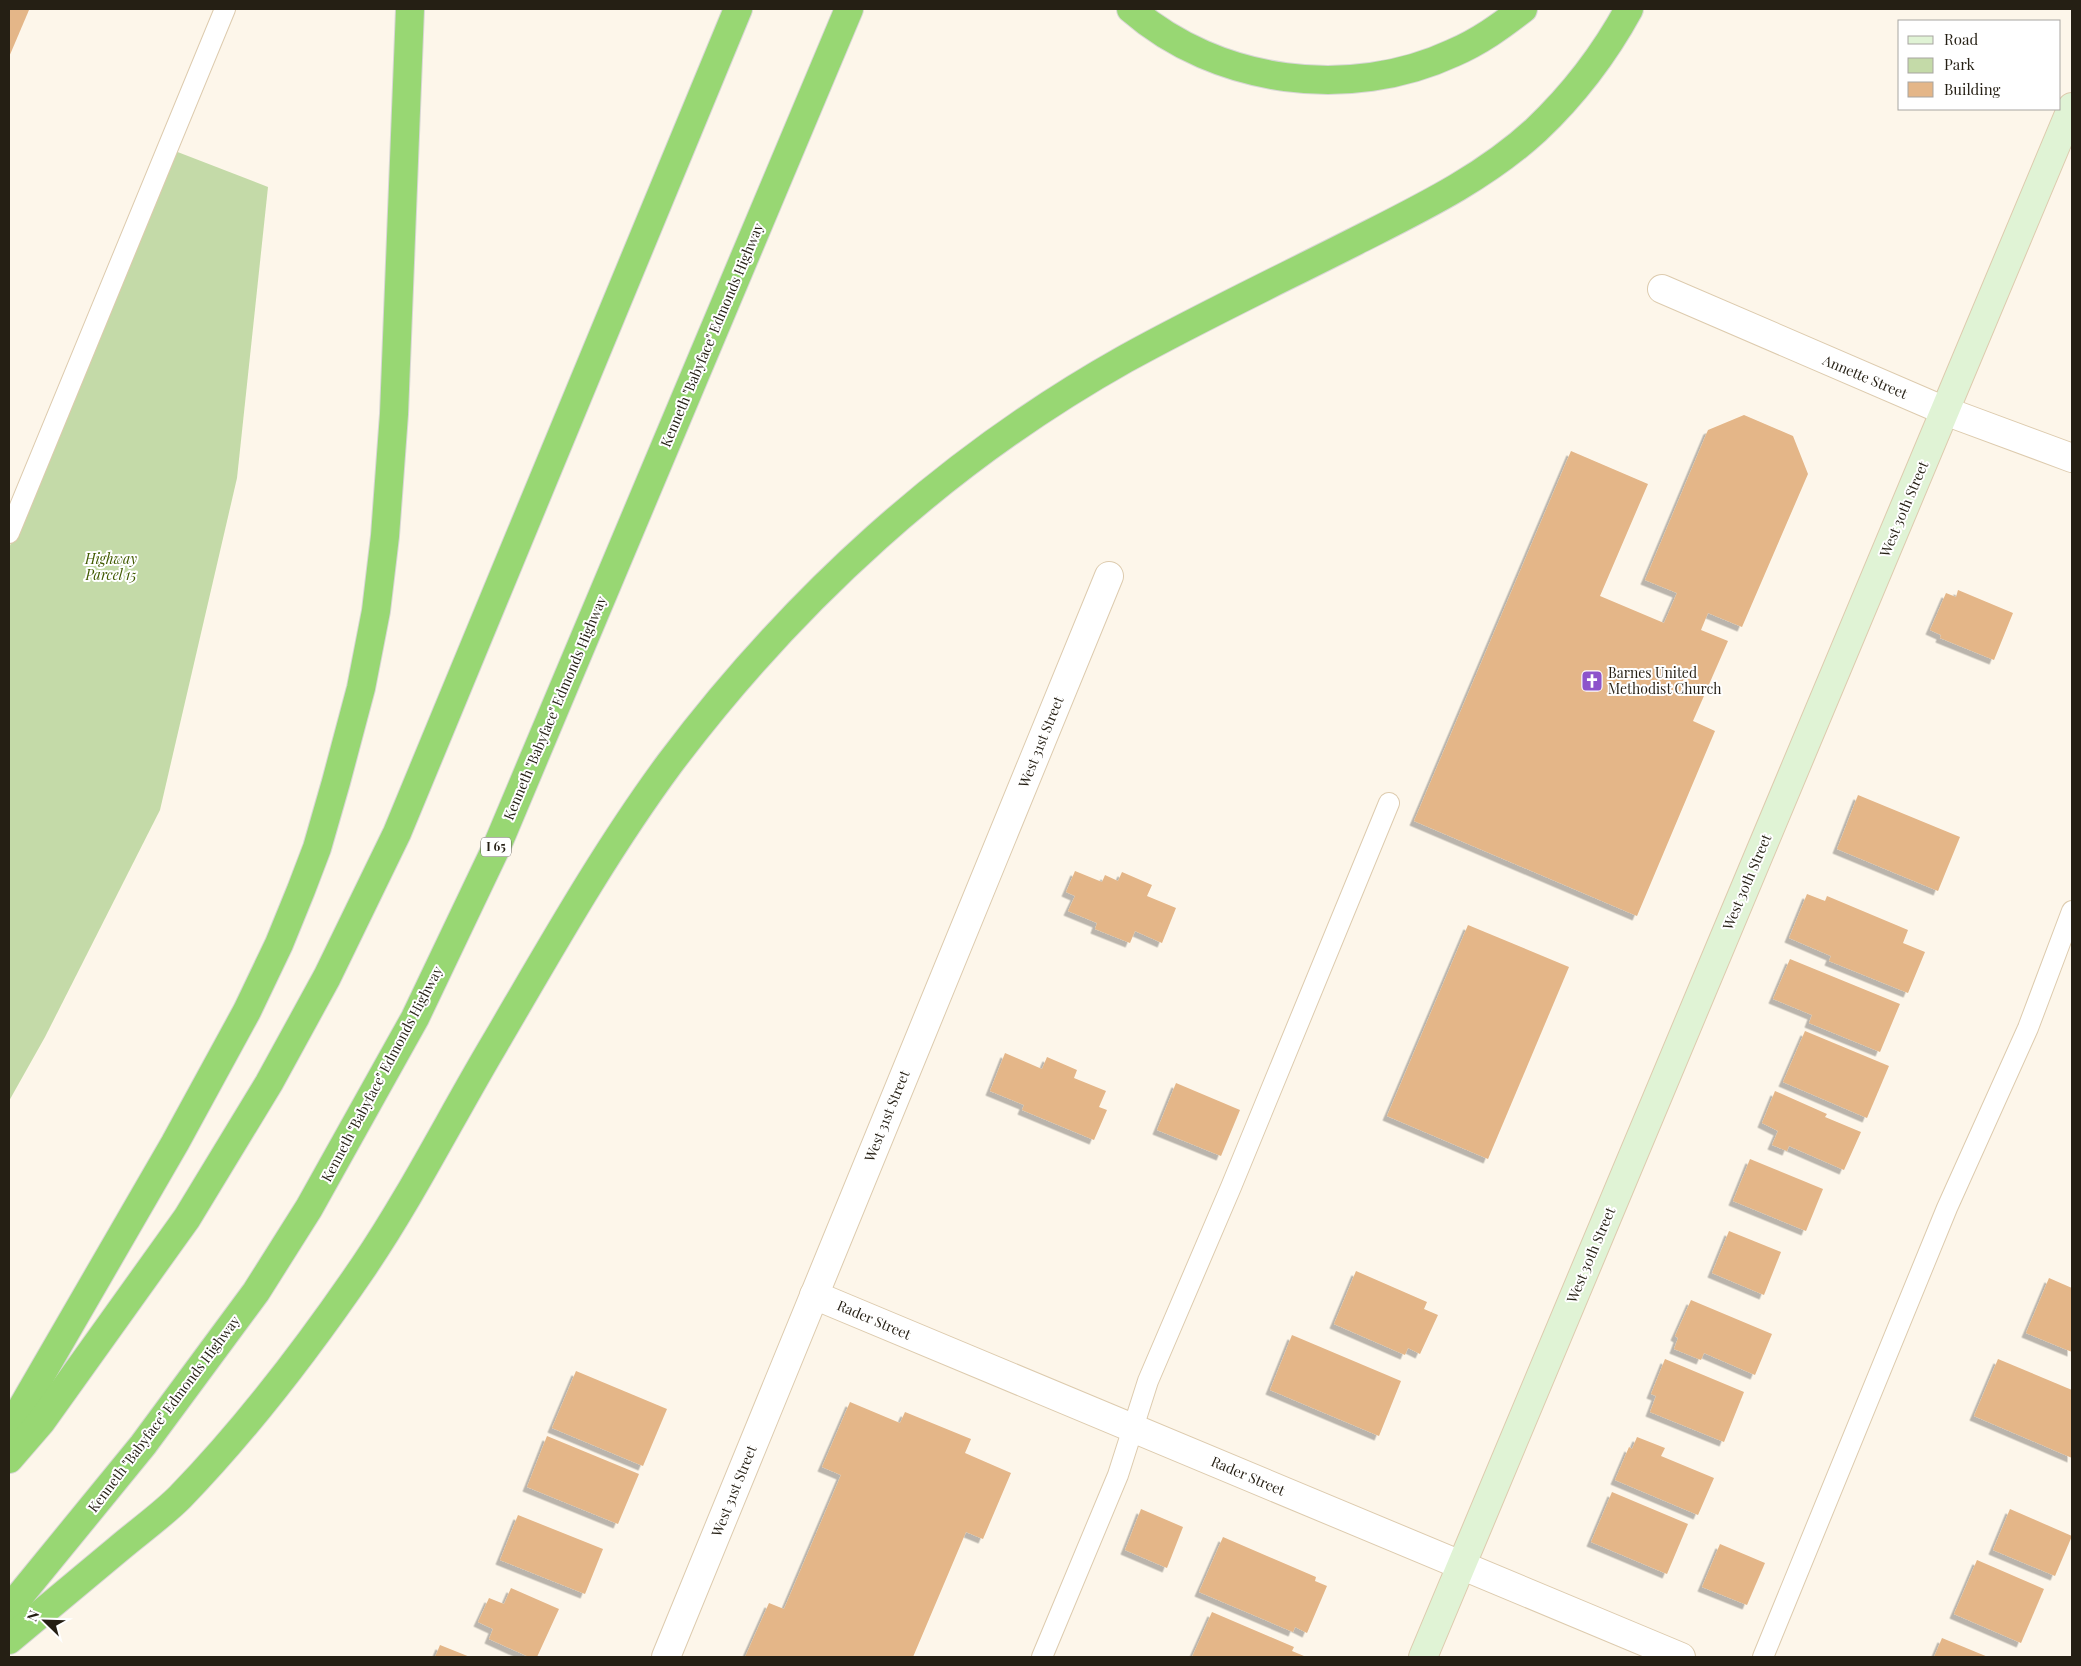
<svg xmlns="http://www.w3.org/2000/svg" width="2081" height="1666" font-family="'Playfair Display',serif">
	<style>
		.green { fill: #c4daa8 }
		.building { fill: #e4b688; filter: url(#shadow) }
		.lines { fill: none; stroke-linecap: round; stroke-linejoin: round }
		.service-casing { stroke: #ddcbae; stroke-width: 22 }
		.minor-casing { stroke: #ddcbae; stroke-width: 30 }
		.secondary-casing { stroke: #ddcbae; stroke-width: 30 }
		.motorway-casing { stroke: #d8d7d5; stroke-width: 30 }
		.service { stroke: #fff; stroke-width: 20 }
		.minor { stroke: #fff; stroke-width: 28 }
		.secondary { stroke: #e0f3d5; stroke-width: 28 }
		.motorway { stroke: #98d773; stroke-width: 28 }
		.labels { text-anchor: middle; stroke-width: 4; stroke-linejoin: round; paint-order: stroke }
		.shield { fill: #fff; stroke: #66625a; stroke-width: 1 }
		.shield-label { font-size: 12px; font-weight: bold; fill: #251f14 }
		.street-label { font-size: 14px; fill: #251f14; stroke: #fff }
		.park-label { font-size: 14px; font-style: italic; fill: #405a00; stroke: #fff }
		.poi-label { font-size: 14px; fill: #251f14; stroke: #fff; text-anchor: start }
	</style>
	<defs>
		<filter id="shadow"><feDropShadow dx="-4.5" dy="4.5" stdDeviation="0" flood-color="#0004"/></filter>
	</defs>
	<rect width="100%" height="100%" fill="#fdf6ea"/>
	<!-- green -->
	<polygon class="green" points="175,151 268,187 237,478 160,810 45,1037 9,1101 9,548 122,272"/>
	<!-- building -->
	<g class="building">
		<polygon points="9,9 29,10 9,57"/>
		<polygon points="1744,415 1793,436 1808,474 1742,627 1708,613 1701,630 1728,641 1693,721 1715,731 1637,916 1414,821 1571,451 1648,484 1600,596 1664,623 1677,593 1645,580 1708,430"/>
		<polygon points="1958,590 2013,613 1994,660 1940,638 1941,635 1930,630 1946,593 1956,597"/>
		<polygon points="1858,795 1960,837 1938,891 1837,849"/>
		<polygon points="1075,871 1102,882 1105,875 1118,881 1122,872 1152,885 1147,896 1176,908 1162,943 1135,931 1130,943 1095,929 1097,923 1068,911 1075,896 1066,892"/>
		<polygon points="1807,894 1825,901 1827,896 1908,930 1903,943 1925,952 1908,993 1829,961 1831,956 1789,938"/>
		<polygon points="1468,925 1569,967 1488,1159 1387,1116"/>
		<polygon points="1790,959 1900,1004 1880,1052 1809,1023 1812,1015 1773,999"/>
		<polygon points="1805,1031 1889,1066 1867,1118 1783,1082"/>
		<polygon points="1005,1053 1042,1069 1047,1057 1077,1070 1074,1078 1106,1091 1099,1107 1107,1110 1094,1140 1022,1110 1024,1105 990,1091"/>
		<polygon points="1176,1083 1240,1110 1221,1156 1157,1130"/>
		<polygon points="1775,1091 1827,1114 1825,1117 1861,1132 1844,1170 1789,1146 1787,1151 1772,1145 1778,1131 1762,1123"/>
		<polygon points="1750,1159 1823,1189 1806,1231 1733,1201"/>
		<polygon points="1729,1231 1781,1252 1764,1295 1712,1273"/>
		<polygon points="1356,1271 1427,1302 1424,1309 1438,1315 1420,1354 1408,1348 1405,1355 1334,1324"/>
		<polygon points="2049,1278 2072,1288 2072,1352 2026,1333"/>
		<polygon points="1691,1300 1772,1334 1755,1375 1704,1353 1701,1360 1674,1349 1678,1338 1675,1336"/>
		<polygon points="1292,1335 1401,1381 1379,1436 1270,1390"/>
		<polygon points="1665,1359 1744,1392 1724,1442 1650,1412 1656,1396 1651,1394"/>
		<polygon points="1998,1359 2072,1390 2072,1458 1974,1416"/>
		<polygon points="576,1371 667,1409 643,1466 552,1428"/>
		<polygon points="850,1402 900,1423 905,1412 971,1439 965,1453 1011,1473 983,1539 966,1532 913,1657 745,1657 769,1603 784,1609 841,1475 822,1467"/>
		<polygon points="547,1436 639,1474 618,1524 527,1487"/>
		<polygon points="1637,1437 1665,1448 1661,1456 1714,1478 1698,1515 1615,1480 1629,1447 1632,1449"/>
		<polygon points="1612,1492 1688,1524 1667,1574 1591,1542"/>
		<polygon points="1141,1509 1183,1527 1167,1568 1125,1550"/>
		<polygon points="2010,1509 2072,1536 2055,1576 1993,1550"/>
		<polygon points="518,1515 603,1549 585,1594 500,1560"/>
		<polygon points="1223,1537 1316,1577 1315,1581 1327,1586 1307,1633 1295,1627 1293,1632 1199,1592"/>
		<polygon points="1720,1544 1765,1563 1747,1605 1702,1587"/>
		<polygon points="1977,1560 2044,1589 2021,1643 1954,1614"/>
		<polygon points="511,1588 559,1609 537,1657 529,1657 489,1639 493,1629 478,1622 489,1598 504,1604"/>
		<polygon points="1212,1612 1294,1647 1292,1651 1304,1656 1303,1657 1192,1657"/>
		<polygon points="1942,1638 1988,1657 1934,1657"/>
		<polygon points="440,1645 470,1657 435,1657"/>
	</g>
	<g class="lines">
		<!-- service casing -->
		<g class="service-casing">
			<g id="service">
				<polyline points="9,533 225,9"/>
				<polyline points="1042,1657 1118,1475 1148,1381 1231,1187 1389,803"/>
				<polyline points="1763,1657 1947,1208 2028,1028 2072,911"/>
			</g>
		</g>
		<!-- minor casing -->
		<g class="minor-casing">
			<g id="minor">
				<polyline points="1662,289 1945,411 2072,458"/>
				<polyline points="814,1295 1681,1657"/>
				<polyline points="666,1657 1109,576"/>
			</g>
		</g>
		<!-- secondary casing -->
		<g class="secondary-casing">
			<polyline id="secondary" points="1423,1657 2072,107"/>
		</g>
		<!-- motorway casing -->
		<g class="motorway-casing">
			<g id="motorway">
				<path d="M1131,9C1217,84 1350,101 1453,53C1479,42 1501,26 1523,9"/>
				<polyline points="9,1430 175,1143 247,1011 279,944 301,890 317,848 336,782 361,688 376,611 385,536 394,414 410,9"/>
				<polyline points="9,1459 41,1422 187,1218 269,1083 327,977 397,833 738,9"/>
				<polyline points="9,1609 143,1445 256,1292 309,1208 415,1018 497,846 849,9"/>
				<path d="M9,1640C45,1610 81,1580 117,1550C138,1532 161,1516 180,1497C249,1426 308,1348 364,1266C412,1195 451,1117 495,1043C550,949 605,851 670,763C731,682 801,605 877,537C953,469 1036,409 1125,359C1201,317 1279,280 1356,241C1419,209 1484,178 1536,130C1573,95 1605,53 1629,9"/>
			</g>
		</g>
		<!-- service -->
		<use href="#service" class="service"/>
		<!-- minor -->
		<use href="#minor" class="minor"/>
		<!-- secondary -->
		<use href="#secondary" class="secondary"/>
		<!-- motorway -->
		<use href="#motorway" class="motorway"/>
	</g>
	<!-- icons -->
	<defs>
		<g id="church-square" transform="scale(1.125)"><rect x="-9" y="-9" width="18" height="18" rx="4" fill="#8d53cb" stroke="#fff"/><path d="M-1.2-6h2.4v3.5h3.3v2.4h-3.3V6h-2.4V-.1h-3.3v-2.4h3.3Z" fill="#fff"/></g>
	</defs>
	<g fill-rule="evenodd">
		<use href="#church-square" x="1592" y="681"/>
	</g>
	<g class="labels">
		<!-- shield labels -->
		<rect class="shield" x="481" y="837.5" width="30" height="19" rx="4"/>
		<g class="shield-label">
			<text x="496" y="851">I 65</text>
		</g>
		<!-- street labels -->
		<g class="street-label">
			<text transform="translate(712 335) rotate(-67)" y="5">Kenneth "Babyface" Edmonds Highway</text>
			<text transform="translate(1865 377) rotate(23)" y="5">Annette Street</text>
			<text transform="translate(1904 509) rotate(-67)" y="5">West 30th Street</text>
			<text transform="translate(555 708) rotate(-67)" y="5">Kenneth "Babyface" Edmonds Highway</text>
			<text transform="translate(1041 742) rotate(-68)" y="5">West 31st Street</text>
			<text transform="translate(1747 882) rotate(-67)" y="5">West 30th Street</text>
			<text transform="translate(382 1074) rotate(-62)" y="5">Kenneth "Babyface" Edmonds Highway</text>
			<text transform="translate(887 1116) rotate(-68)" y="5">West 31st Street</text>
			<text transform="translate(1591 1255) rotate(-67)" y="5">West 30th Street</text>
			<text transform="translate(874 1320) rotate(23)" y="5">Rader Street</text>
			<text transform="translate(164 1414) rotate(-53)" y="5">Kenneth "Babyface" Edmonds Highway</text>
			<text transform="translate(1248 1476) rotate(23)" y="5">Rader Street</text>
			<text transform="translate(734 1491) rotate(-68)" y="5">West 31st Street</text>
		</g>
		<!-- park labels -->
		<g class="park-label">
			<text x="111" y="564">Highway<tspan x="111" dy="16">Parcel 15</tspan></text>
		</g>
		<!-- poi labels -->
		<g class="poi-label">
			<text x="1608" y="678">Barnes United<tspan x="1608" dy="16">Methodist Church</tspan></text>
		</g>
	</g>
	<!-- border -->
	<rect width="2081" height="1666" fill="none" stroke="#251f14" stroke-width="20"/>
	<!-- legend -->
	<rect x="1898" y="20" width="162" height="90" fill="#ffffff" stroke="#a8a5a1"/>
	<rect x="1908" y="36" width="25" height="8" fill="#e0f3d5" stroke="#a8a5a1"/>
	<text x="1944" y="45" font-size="15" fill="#251f14">Road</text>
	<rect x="1908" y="58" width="25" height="15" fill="#c4daa8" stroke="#a8a5a1"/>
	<text x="1944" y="70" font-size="15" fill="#251f14">Park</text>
	<rect x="1908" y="82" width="25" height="15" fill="#e4b688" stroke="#a8a5a1"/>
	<text x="1944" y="95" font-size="15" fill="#251f14">Building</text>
	<!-- north arrow -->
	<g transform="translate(45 1621) rotate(293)" stroke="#ffffff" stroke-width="4" paint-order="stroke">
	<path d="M0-4L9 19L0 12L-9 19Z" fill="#251f14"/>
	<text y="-8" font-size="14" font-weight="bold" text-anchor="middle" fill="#251f14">N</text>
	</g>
</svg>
